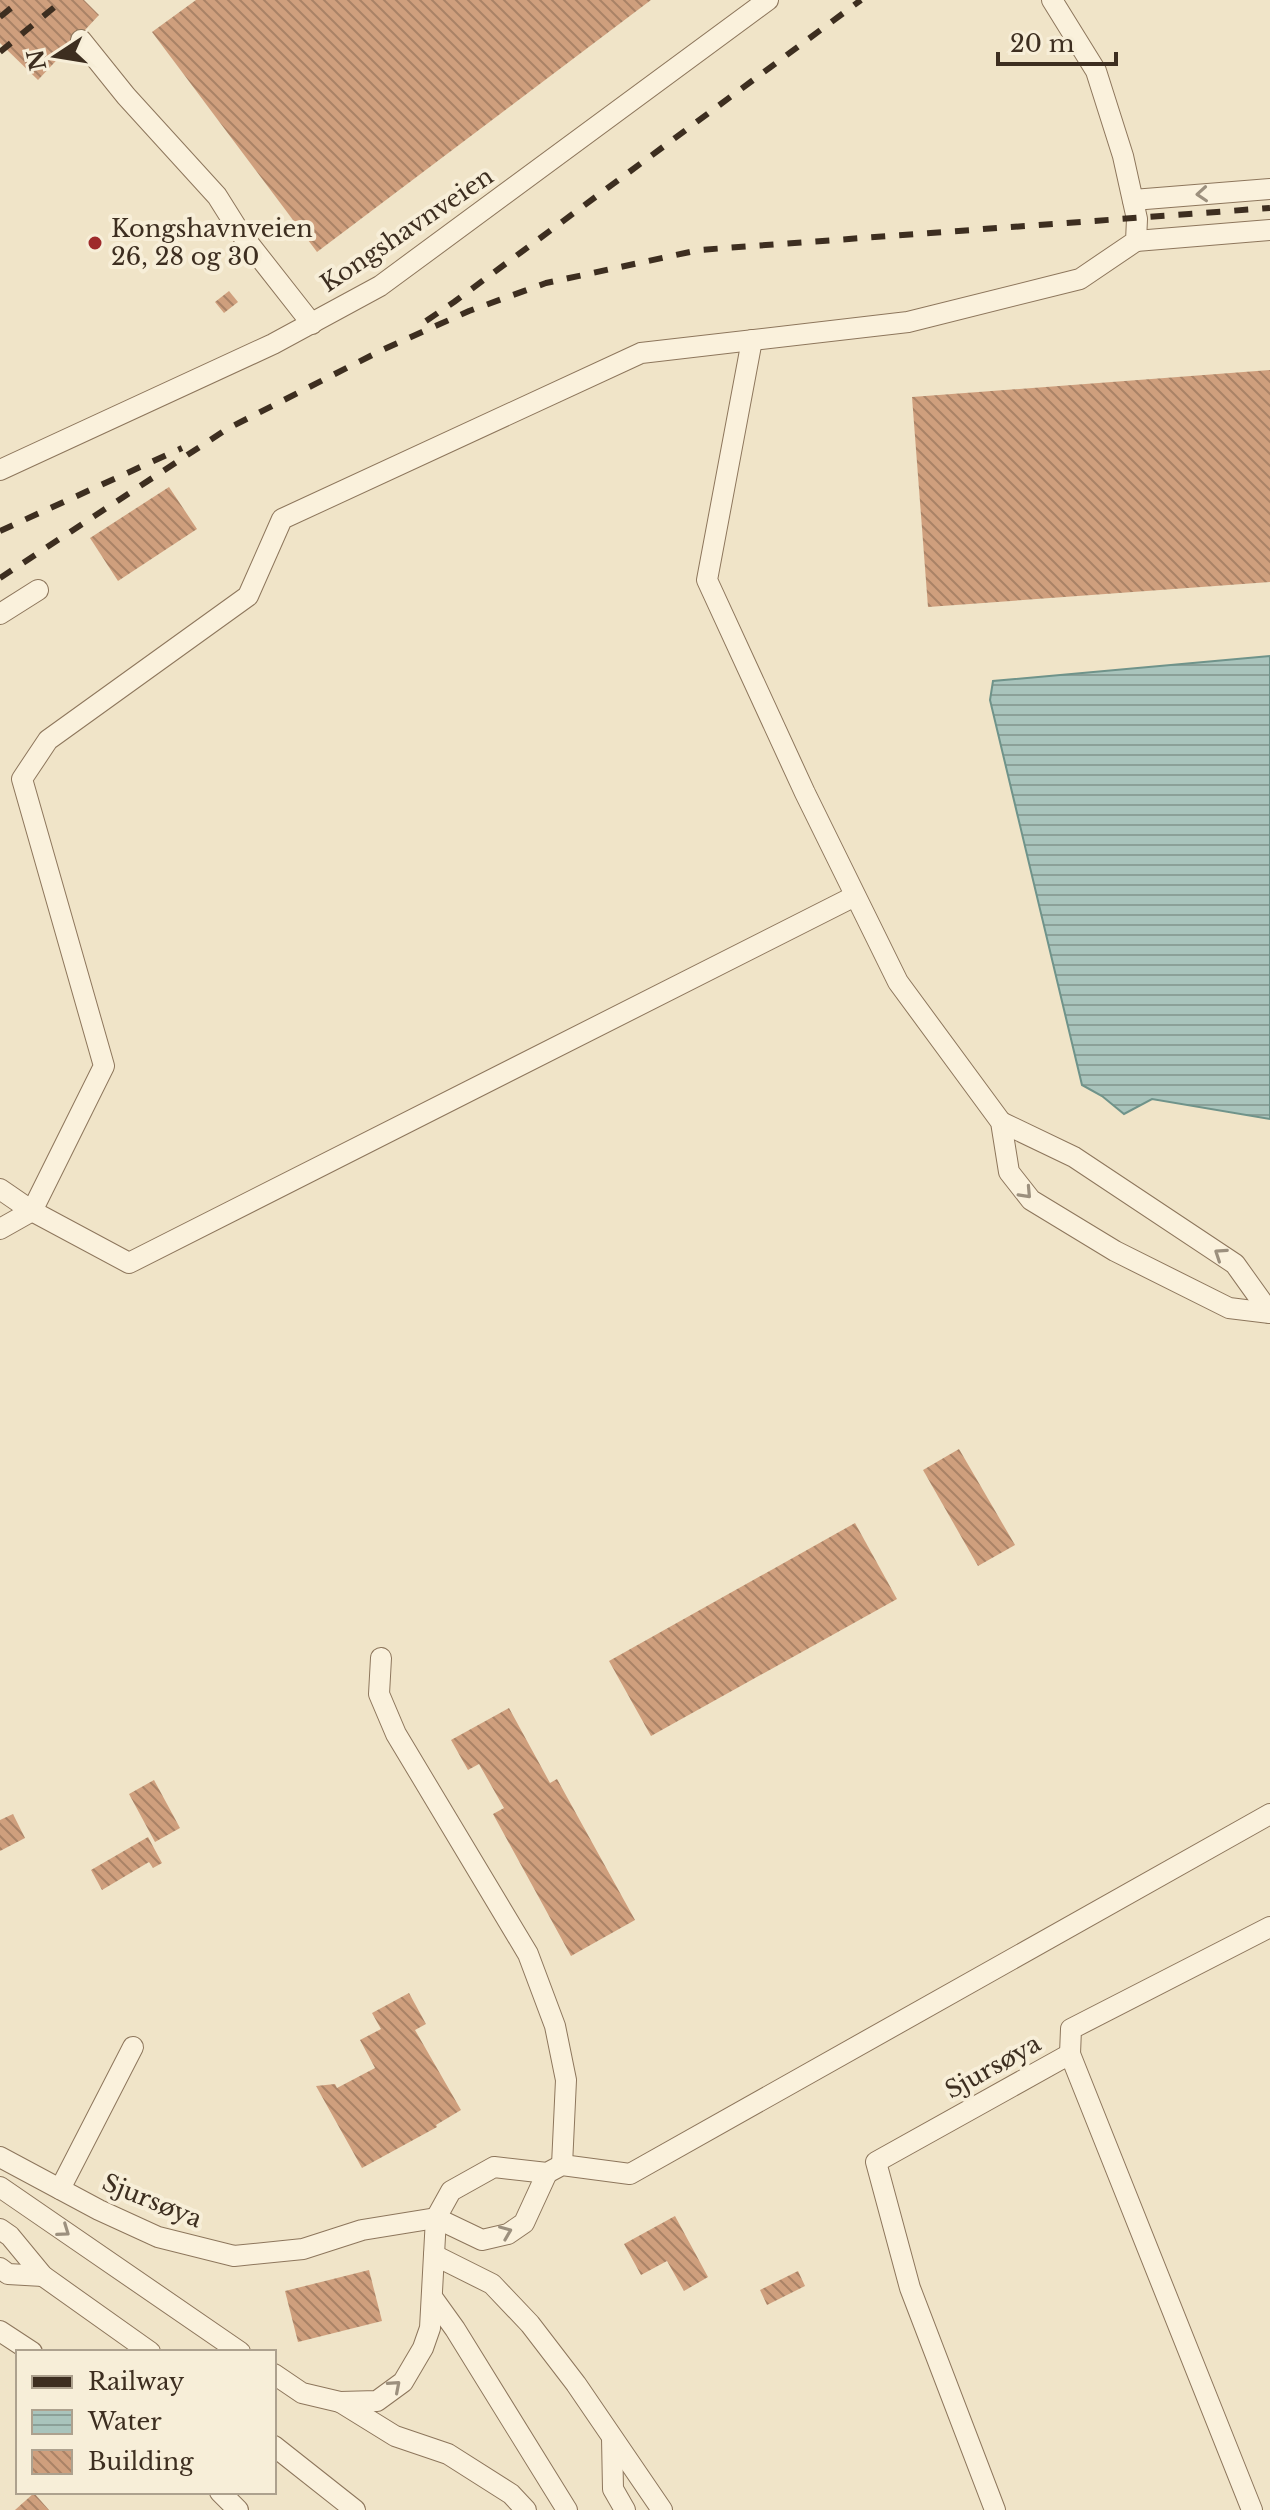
<svg xmlns="http://www.w3.org/2000/svg" width="1270" height="2510" font-family="'Libre Baskerville',serif">
	<style>
		.water { fill: url(#water-rules); stroke: #6f938a; stroke-width: 2 }
		.building { fill: url(#building-back-hatch) }
		.lines { fill: none; stroke-linecap: round; stroke-linejoin: round }
		.service-casing { stroke: #8d765c; stroke-width: 22 }
		.service { stroke: #faf1dc; stroke-width: 20 }
		.rail { stroke: #3d2e20; stroke-width: 6; stroke-dasharray: 14 14; stroke-linecap: butt }
		.oneway { stroke: #9c907e }
		.poi-dot { fill: #9e2a2b; stroke: #f7eed8; stroke-width: 3 }
		.labels { text-anchor: middle; stroke-width: 8; stroke-linejoin: round; paint-order: stroke }
		.poi-label { font-size: 24px; fill: #3d2e20; stroke: #f7eed8; text-anchor: start }
		.street-label { font-size: 24px; fill: #3d2e20; stroke: #f7eed8 }
	</style>
	<defs>
		<pattern id="water-rules" width="6" height="5" patternUnits="userSpaceOnUse" patternTransform="scale(2)"><rect width="6" height="5" fill="#a9c4bc"/><path d="M0 2.5h6" fill="none" stroke="#8ba098"/></pattern>
		<pattern id="building-back-hatch" width="6" height="6" patternUnits="userSpaceOnUse" patternTransform="scale(2)"><rect width="6" height="6" fill="#cf9f7d"/><path d="M-1 5l2 2M0 0l6 6M5-1l2 2" fill="none" stroke="#a98266"/></pattern>
	</defs>
	<rect width="100%" height="100%" fill="#f0e4c8"/>
	<!-- water -->
	<polygon class="water" points="1270,656 1270,1119 1152,1099 1124,1114 1102,1096 1082,1085 990,700 993,681"/>
	<!-- building -->
	<g class="building">
		<polygon points="0,0 84,0 99,15 38,80 0,43"/>
		<polygon points="196,0 651,0 317,252 152,32"/>
		<polygon points="229,291 238,302 224,313 215,302"/>
		<polygon points="1270,370 1270,582 928,607 912,397"/>
		<polygon points="169,487 197,529 118,581 90,538"/>
		<polygon points="959,1449 1015,1545 978,1566 923,1470"/>
		<polygon points="855,1523 897,1599 651,1736 609,1661"/>
		<polygon points="509,1708 550,1783 557,1779 635,1920 571,1956 493,1814 504,1808 479,1764 468,1770 451,1740"/>
		<polygon points="154,1780 180,1828 155,1842 129,1794"/>
		<polygon points="13,1814 25,1838 0,1851 0,1820"/>
		<polygon points="148,1837 162,1863 153,1868 149,1862 102,1890 91,1870"/>
		<polygon points="409,1993 426,2024 415,2030 461,2110 436,2125 437,2127 362,2168 316,2086 335,2084 337,2088 375,2068 360,2040 381,2029 372,2013"/>
		<polygon points="675,2216 708,2277 684,2291 667,2261 641,2275 624,2244"/>
		<polygon points="369,2270 382,2321 298,2342 285,2291"/>
		<polygon points="798,2271 805,2286 767,2305 760,2290"/>
		<polygon points="34,2493 49,2510 15,2510"/>
	</g>
	<g class="lines">
		<!-- service casing -->
		<g class="service-casing">
			<g id="service">
				<polyline points="81,40 126,96 217,196 239,231 312,324"/>
				<polyline points="1133,200 1270,189"/>
				<polyline points="1136,241 1270,230"/>
				<polyline points="752,340 707,580 805,793 898,982 1001,1122 1009,1172 1031,1200 1115,1251 1229,1308 1270,1313"/>
				<polyline points="0,470 273,344 380,286 768,0"/>
				<polyline points="0,614 38,590"/>
				<polyline points="1001,1122 1074,1157 1235,1264 1270,1313"/>
				<polyline points="0,1189 32,1211 129,1263 855,896"/>
				<polyline points="0,1229 32,1211 104,1066 22,779 48,740 248,596 282,519 641,353 908,322 1080,279 1136,241 1137,219 1123,156 1096,71 1052,0"/>
				<polyline points="381,1658 379,1694 396,1734 528,1954 555,2026 566,2080 562,2165"/>
				<polyline points="1070,2054 1071,2029 1270,1927"/>
				<polyline points="0,2157 99,2210 158,2237 234,2256 303,2249 362,2230 436,2218 482,2240 508,2234 524,2223 547,2173"/>
				<polyline points="0,2187 240,2352"/>
				<polyline points="60,2189 133,2047"/>
				<polyline points="0,2229 10,2236 43,2276 150,2352"/>
				<polyline points="434,2255 492,2284 530,2324 576,2384 662,2510"/>
				<polyline points="0,2268 8,2274 43,2276"/>
				<polyline points="432,2297 455,2329 567,2510"/>
				<polyline points="0,2331 32,2352"/>
				<polyline points="274,2374 302,2393 340,2402 377,2401 403,2382 423,2348 430,2328 436,2218 451,2191 494,2167 547,2173 562,2165 630,2174 1270,1814"/>
				<polyline points="340,2402 395,2436 448,2454 511,2494 526,2510"/>
				<polyline points="612,2438 613,2489 625,2510"/>
				<polyline points="274,2446 355,2510"/>
				<polyline points="220,2492 238,2510"/>
				<polyline points="995,2510 910,2288 876,2162 1070,2054 1252,2510"/>
			</g>
		</g>
		<!-- service -->
		<use href="#service" class="service"/>
		<!-- rail -->
		<g class="rail">
			<polyline points="0,17 21,0"/>
			<polyline points="0,52 63,0"/>
			<polyline points="426,321 454,302 861,0"/>
			<polyline points="0,531 182,448"/>
			<polyline points="0,578 227,429 380,351 469,311 546,283 699,250 1270,208"/>
		</g>
	</g>
	<!-- one-way arrows -->
	<defs><path id="oneway-chevron" d="M-2-3.5L2.5 0L-2 3.5" fill="none" stroke-width="1.6" stroke-linecap="round" stroke-linejoin="round" transform="scale(2)"/></defs>
	<g class="oneway">
		<use href="#oneway-chevron" transform="translate(1202 194) rotate(176)"/>
		<use href="#oneway-chevron" transform="translate(1026 1193) rotate(47)"/>
		<use href="#oneway-chevron" transform="translate(1220 1254) rotate(-146)"/>
		<use href="#oneway-chevron" transform="translate(64 2231) rotate(35)"/>
		<use href="#oneway-chevron" transform="translate(506 2232) rotate(-22)"/>
		<use href="#oneway-chevron" transform="translate(395 2386) rotate(-41)"/>
	</g>
	<!-- markers -->
	<circle class="poi-dot" cx="95" cy="243" r="8"/>
	<g class="labels">
		<!-- poi labels -->
		<g class="poi-label">
			<text x="111" y="237">Kongshavnveien<tspan x="111" dy="28">26, 28 og 30</tspan></text>
		</g>
		<!-- street labels -->
		<g class="street-label">
			<text transform="translate(407 230) rotate(-34)" y="8">Kongshavnveien</text>
			<text transform="translate(993 2067) rotate(-29)" y="8">Sjursøya</text>
			<text transform="translate(152 2201) rotate(22)" y="8">Sjursøya</text>
		</g>
	</g>
	<!-- legend -->
	<rect x="16" y="2350" width="260" height="144" fill="#f7eed8" stroke="#ada18e" stroke-width="2"/>
	<rect x="32" y="2376" width="40" height="12" fill="#3d2e20" stroke="#ada18e" stroke-width="2"/>
	<text x="88" y="2390" font-size="24" fill="#3d2e20">Railway</text>
	<rect x="32" y="2410" width="40" height="24" fill="url(#water-rules)" stroke="#ada18e" stroke-width="2"/>
	<text x="88" y="2430" font-size="24" fill="#3d2e20">Water</text>
	<rect x="32" y="2450" width="40" height="24" fill="url(#building-back-hatch)" stroke="#ada18e" stroke-width="2"/>
	<text x="88" y="2470" font-size="24" fill="#3d2e20">Building</text>
	<!-- north arrow -->
	<g transform="translate(56 56) rotate(258)" stroke="#f7eed8" stroke-width="6" paint-order="stroke">
	<path d="M0-6L14 30L0 20L-14 30Z" fill="#3d2e20"/>
	<text y="-12" font-size="22" font-weight="bold" text-anchor="middle" fill="#3d2e20">N</text>
	</g>
	<!-- scale -->
	<path d="M998 52v12h118v-12" fill="none" stroke="#3d2e20" stroke-width="4"/>
	<text x="1010" y="52" font-size="24" fill="#3d2e20" stroke="#f7eed8" stroke-width="6" paint-order="stroke">20 m</text>
</svg>
